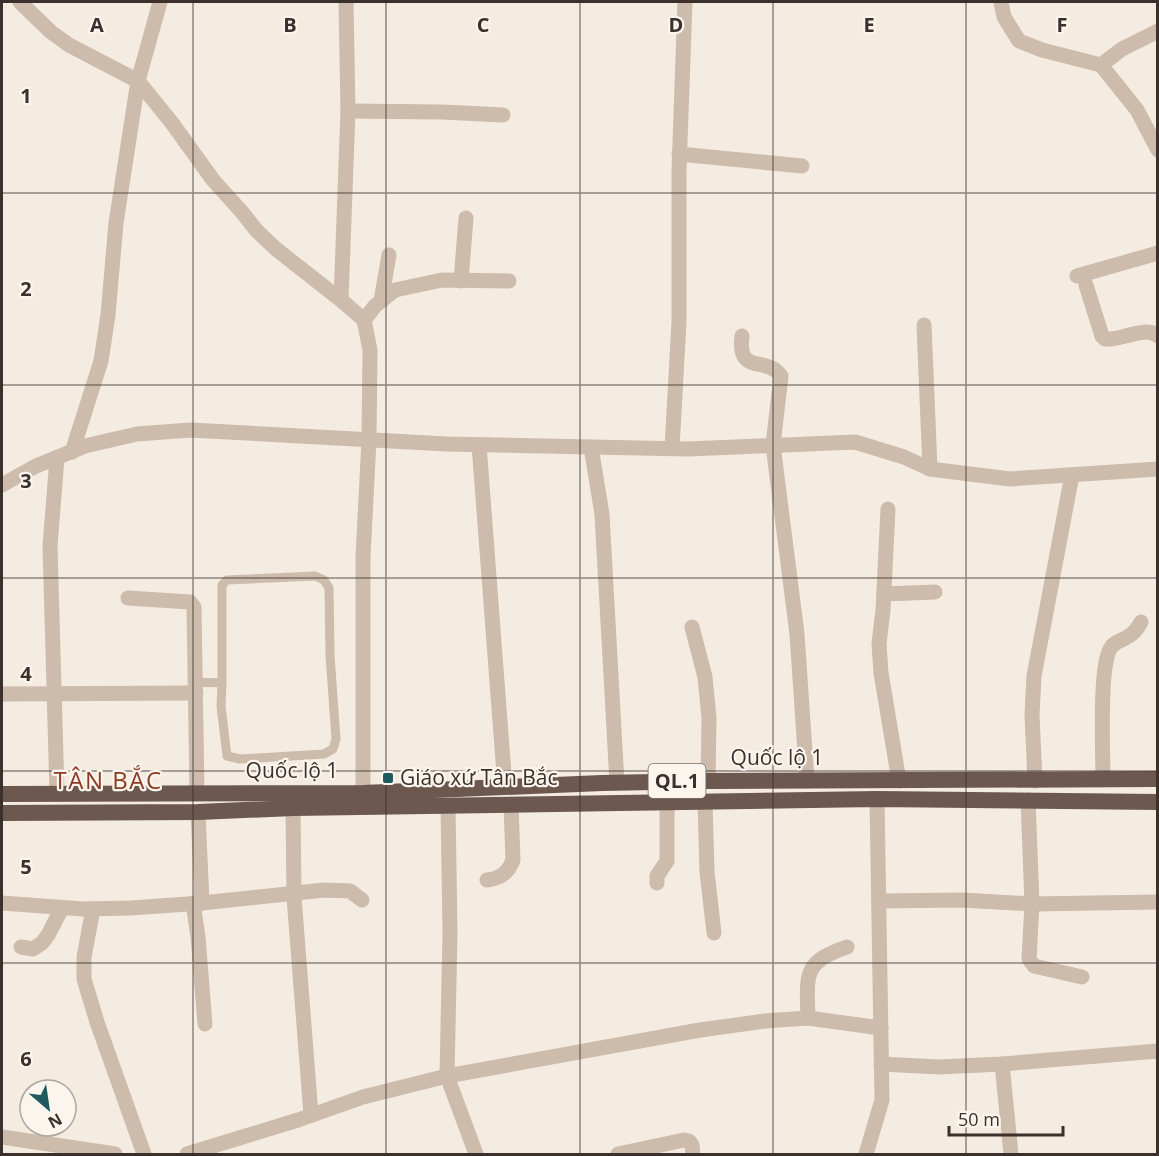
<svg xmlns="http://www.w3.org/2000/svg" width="1159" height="1156" font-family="'Open Sans',sans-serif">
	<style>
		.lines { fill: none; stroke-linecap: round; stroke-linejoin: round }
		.service { stroke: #cdbbac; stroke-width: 9 }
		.minor { stroke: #cdbbac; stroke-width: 15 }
		.trunk { stroke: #6c584f; stroke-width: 16 }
		.grid { fill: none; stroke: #3b302b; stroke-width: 1.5; stroke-opacity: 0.55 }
		.poi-dot { fill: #1f5a5e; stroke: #fbf5ee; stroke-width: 2 }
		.labels { text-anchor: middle; stroke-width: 4.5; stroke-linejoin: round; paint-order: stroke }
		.shield { fill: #fbf5ee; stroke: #756b66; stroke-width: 1.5 }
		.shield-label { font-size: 20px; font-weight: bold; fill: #3b302b }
		.street-label { font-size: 21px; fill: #3b302b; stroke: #fbf5ee }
		.poi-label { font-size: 21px; fill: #3b302b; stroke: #fbf5ee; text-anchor: start }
		.quarter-label { font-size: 24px; letter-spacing: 1.5px; fill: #8c3b22; stroke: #fbf5ee }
		.grid-label { font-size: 20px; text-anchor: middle; font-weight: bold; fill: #3b302b; stroke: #fbf5ee; stroke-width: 4.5; stroke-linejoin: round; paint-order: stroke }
	</style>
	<rect width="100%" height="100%" fill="#f4ebe1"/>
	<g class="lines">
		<!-- service -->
		<polyline class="service" points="195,682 222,683 221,706 227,756 240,759 324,754 333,749 336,739 330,655 329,588 324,580 315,576 227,580 222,585 222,683"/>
		<!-- minor -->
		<g class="minor">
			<polyline points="20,2 51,32 69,45 138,81 172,123 213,180 241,211 257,231 276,249 341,300 364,320 370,350 369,440 363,557 363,793"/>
			<polyline points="1001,2 1004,17 1019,41 1042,50 1101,65 1137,110 1158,150"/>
			<polyline points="1101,65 1122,49 1158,31"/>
			<polyline points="348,111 442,112 503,115"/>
			<polyline points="679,154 802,166"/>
			<polyline points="1077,276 1158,253"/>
			<polyline points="461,281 466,218"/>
			<path d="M1086,285L1102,336L1105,339C1121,341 1145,325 1158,336"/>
			<polyline points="341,300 348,111 346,2"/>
			<polyline points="381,301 389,255"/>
			<polyline points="364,320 375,306 395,290 442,280 509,281"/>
			<polyline points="924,325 930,469"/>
			<path d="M742,336C737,376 766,355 781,376L773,445L797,634L807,781"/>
			<polyline points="479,445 505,787"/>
			<polyline points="591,447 602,514 617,783"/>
			<polyline points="672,448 679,322 679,170 685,2"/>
			<polyline points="72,452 101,361 108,315 116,223 138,81 160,2"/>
			<polyline points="2,485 36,466 85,446 137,434 190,430 446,444 591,447 688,449 855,442 904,457 930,469 1010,479 1158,469"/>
			<polyline points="888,509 883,610 879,644 881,673 899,781"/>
			<polyline points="884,594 935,592"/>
			<polyline points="128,598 190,602 194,607 197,793"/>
			<polyline points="692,627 705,677 709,718 708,781"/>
			<polyline points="2,694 196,693"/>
			<path d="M1103,780C1103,753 1099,669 1110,649C1114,641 1122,641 1129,636C1134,633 1138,628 1141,622"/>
			<polyline points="1035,781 1032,715 1034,676 1072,475"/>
			<polyline points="57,793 50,546 57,458"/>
			<polyline points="1028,800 1032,904 1029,959 1034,966 1082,977"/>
			<polyline points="705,802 707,872 714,933"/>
			<polyline points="448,806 450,933 447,1076 476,1154"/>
			<polyline points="293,808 294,897 311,1115"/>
			<polyline points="198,812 202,903"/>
			<path d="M487,880C501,878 508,873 513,860L511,805"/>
			<polyline points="657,883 657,876 667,861 667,802"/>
			<polyline points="879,901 962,900 1032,904 1158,902"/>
			<polyline points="2,903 83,909 131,908 202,903 324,890 350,891 362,900"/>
			<polyline points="193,903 198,937 205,1024"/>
			<polyline points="93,909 84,957 84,979 97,1022 144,1154"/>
			<polyline points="21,947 33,949 42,943 48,935 62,908"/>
			<path d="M808,1018C807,976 802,962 847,947"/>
			<polyline points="881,1064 939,1067 1002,1064 1158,1051"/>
			<polyline points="1002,1064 1011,1154"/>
			<polyline points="2,1137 115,1154"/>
			<polyline points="187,1154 298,1120 363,1097 447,1076 700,1030 765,1021 808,1018 881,1028"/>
			<polyline points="618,1154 684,1140 689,1141 692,1145 693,1154"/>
			<polyline points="866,1154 882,1100 877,799"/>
		</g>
		<!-- trunk -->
		<g class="trunk">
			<polyline points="2,794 363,793 602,783 708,781 1158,779"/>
			<polyline points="2,813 198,812 293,808 877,799 1158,802"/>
		</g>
	</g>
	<!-- grid -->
	<path class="grid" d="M193,2V1154M386,2V1154M580,2V1154M773,2V1154M966,2V1154M2,193H1158M2,385H1158M2,578H1158M2,771H1158M2,963H1158"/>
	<!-- markers -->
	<rect class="poi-dot" x="382" y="772" width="12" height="12" rx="3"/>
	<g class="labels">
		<!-- shield labels -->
		<rect class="shield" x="648.5" y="764" width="57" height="34" rx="4.5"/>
		<g class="shield-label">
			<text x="677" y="788">QL.1</text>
		</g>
		<!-- street labels -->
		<g class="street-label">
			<text x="777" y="765">Quốc lộ 1</text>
			<text x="292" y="778">Quốc lộ 1</text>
		</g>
		<!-- poi labels -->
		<g class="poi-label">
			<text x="400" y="785">Giáo xứ Tân Bắc</text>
		</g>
		<!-- quarter labels -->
		<g class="quarter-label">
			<text x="108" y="789">TÂN BẮC</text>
		</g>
	</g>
	<g class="grid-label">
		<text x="97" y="32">A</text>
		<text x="290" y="32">B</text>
		<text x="483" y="32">C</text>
		<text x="676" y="32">D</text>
		<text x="869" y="32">E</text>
		<text x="1062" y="32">F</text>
		<text x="26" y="103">1</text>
		<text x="26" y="296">2</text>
		<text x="26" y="488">3</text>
		<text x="26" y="681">4</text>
		<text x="26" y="874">5</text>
		<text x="26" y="1066">6</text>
	</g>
	<!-- border -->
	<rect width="1159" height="1156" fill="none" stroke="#3b302b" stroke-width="6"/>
	<!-- north arrow -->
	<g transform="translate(48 1108) rotate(151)"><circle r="28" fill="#fbf5ee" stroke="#aea6a0" stroke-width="1.5"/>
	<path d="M0-4.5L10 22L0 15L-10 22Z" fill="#1f5a5e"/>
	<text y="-9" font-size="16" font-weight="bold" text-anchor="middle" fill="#3b302b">N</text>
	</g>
	<!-- scale -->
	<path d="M949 1126v9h114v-9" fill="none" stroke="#3b302b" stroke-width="3"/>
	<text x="958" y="1126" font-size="18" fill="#3b302b" stroke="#fbf5ee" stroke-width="4.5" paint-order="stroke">50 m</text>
</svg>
